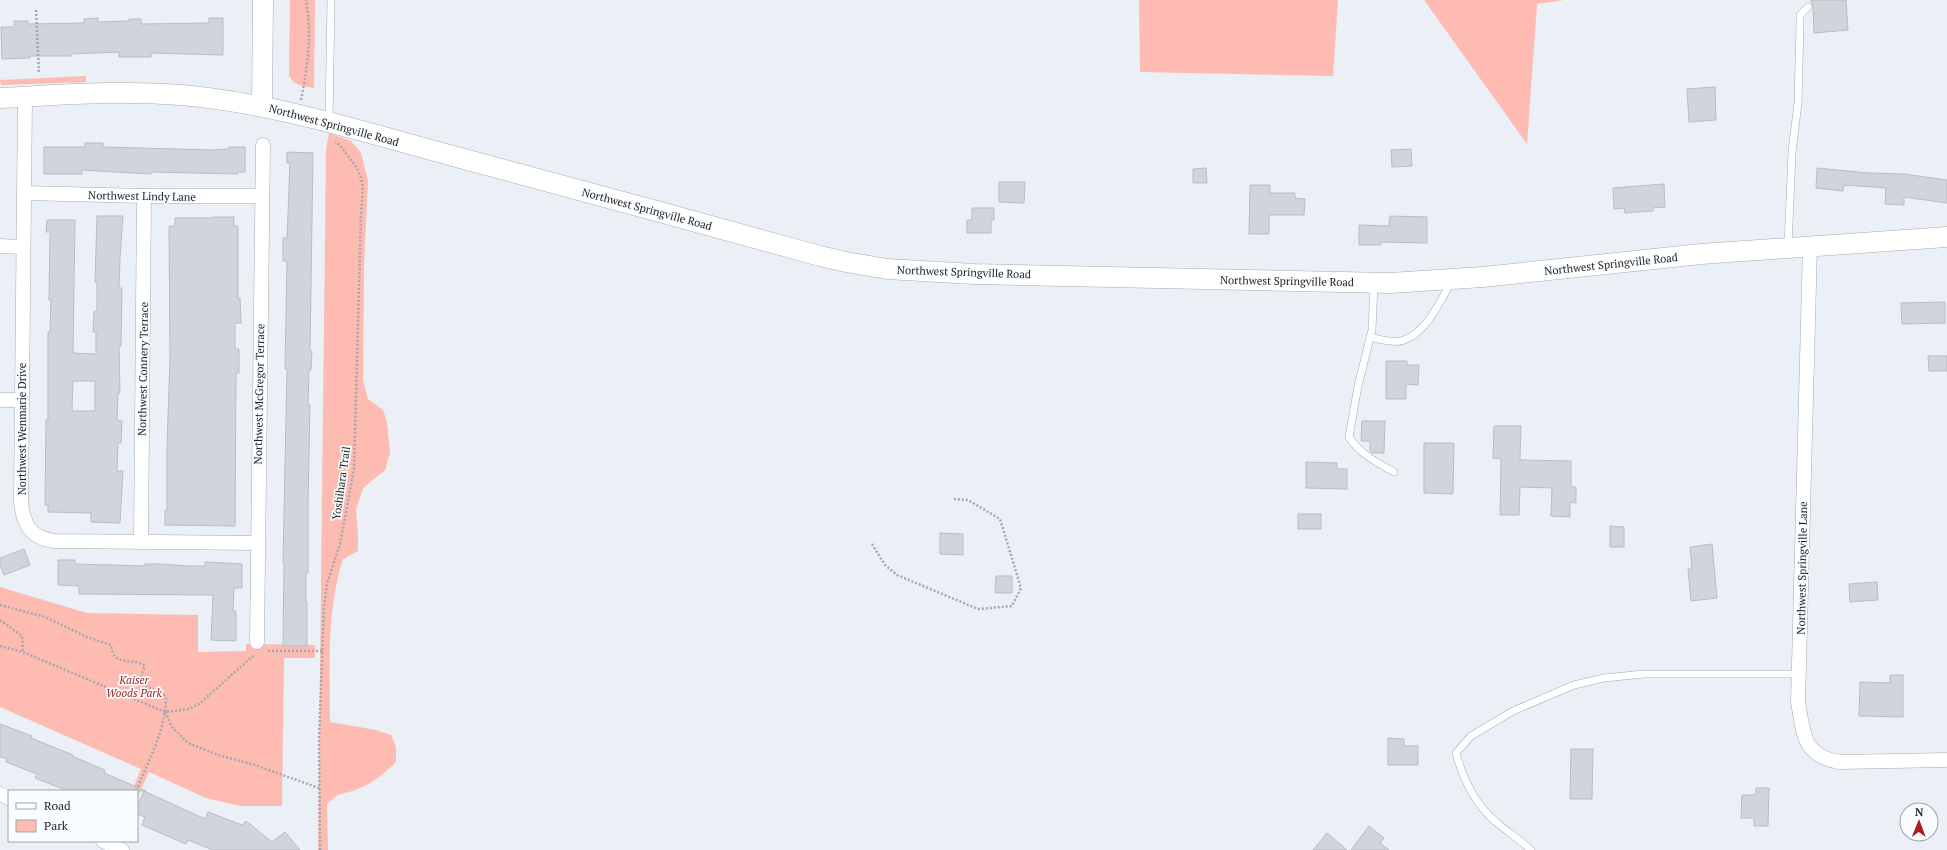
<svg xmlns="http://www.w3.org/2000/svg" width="1947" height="850" font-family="'PT Serif',serif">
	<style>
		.green { fill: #fdbbb2 }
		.building { fill: #d0d5db; stroke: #b8bdc3; fill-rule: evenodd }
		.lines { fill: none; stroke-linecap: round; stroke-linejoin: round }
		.lane-casing { stroke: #a6abb1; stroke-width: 8 }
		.street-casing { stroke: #a6abb1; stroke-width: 15 }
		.secondary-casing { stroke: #a6abb1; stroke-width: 21 }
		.path { stroke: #a4a8ad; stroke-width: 2.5; stroke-dasharray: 2 2; stroke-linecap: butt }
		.lane { stroke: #fff; stroke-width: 7 }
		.street { stroke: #fff; stroke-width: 14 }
		.secondary { stroke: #fff; stroke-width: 20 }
		.labels { text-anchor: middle; stroke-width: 3.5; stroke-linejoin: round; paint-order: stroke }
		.street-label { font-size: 11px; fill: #1c1e20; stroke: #fafdff }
		.park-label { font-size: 11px; font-style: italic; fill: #9c2220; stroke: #fafdff }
	</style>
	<rect width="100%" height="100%" fill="#eaf0f6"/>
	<!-- green -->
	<g class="green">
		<path d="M290,0H315L314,88C305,86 294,86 289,76Z"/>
		<polygon points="1139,0 1338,0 1333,76 1140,72"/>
		<polygon points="1424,0 1564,0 1537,4 1527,144"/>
		<polygon points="86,76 86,82 1,85 0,80"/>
		<path d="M329,133L351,141L361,153L368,181L364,267L363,380L368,399L383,410L387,422L390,452L385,470L363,488L356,510L358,535V551L343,559C326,611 330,668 330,722L376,730L391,735L396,747V762C384,774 372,784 355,790C339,796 342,790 327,804L328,850H318L326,150Z"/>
		<polygon points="0,587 87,613 198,615 198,652 246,651 246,644 315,645 315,658 284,658 282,806 240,806 206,798 149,772 137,798 137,791 132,791 141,769 0,707"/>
	</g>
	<!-- building -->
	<g class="building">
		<polygon points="1811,0 1846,0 1848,30 1814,33 1813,6"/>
		<polygon points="98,18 98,22 129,21 129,19 141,19 141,24 209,23 209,18 223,18 223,55 151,53 151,57 119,57 119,52 71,54 71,56 30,56 30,58 2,59 1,27 14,27 14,21 28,21 28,24 84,23 84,19"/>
		<polygon points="1715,87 1716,120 1689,122 1687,89"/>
		<polygon points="85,143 103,143 103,147 176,149 213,150 229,149 229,147 245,147 245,172 238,172 238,174 151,172 151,174 82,170 82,174 44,174 44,147 85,147"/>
		<polygon points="1411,149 1412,166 1392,167 1391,150"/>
		<polygon points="287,152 313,153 310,351 312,351 311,370 309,370 308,405 310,405 308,504 308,573 306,573 306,602 307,602 307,646 283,646 284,562 283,562 287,369 285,369 287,261 283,261 283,238 287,238 289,189 290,163 287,163"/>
		<polygon points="1206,168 1207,183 1193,183 1193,169"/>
		<polygon points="1817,168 1868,173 1904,174 1947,180 1947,203 1904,197 1904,205 1885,204 1886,188 1844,185 1843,191 1816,188"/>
		<polygon points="999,182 1025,182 1024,203 999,202"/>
		<polygon points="1664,184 1665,207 1653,208 1653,211 1625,213 1624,208 1614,209 1613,188"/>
		<polygon points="1250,185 1270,185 1270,193 1295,193 1295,198 1305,199 1304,215 1269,215 1269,234 1249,234"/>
		<polygon points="972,208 994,208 994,220 991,220 991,233 967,233 967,220 972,220"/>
		<path d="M97,216H123L120,258L119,288H122L121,346H119L120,393H118L117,420L122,421L121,443H118L117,471H123L120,523L91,522V513L48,512V505H45L46,420H48V332H50L51,300H49L50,232H46L47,220H75L73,353L96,354V332H93L94,312L97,310V283L95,282ZM73,381H95V411H72Z"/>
		<polygon points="1390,216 1427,217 1427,243 1381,242 1381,245 1359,245 1359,225 1389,226"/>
		<polygon points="213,217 234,217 234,226 238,226 238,298 240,298 241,323 235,323 235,349 239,349 239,373 236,373 235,526 165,525 165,510 167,510 167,446 170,359 169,226 175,226 175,218 213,218"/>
		<polygon points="1945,302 1945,323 1902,324 1901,303"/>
		<polygon points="1928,356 1947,356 1947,371 1929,371"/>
		<polygon points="1386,361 1407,361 1407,365 1419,365 1418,385 1406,384 1406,399 1386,399"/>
		<polygon points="1362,421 1385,421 1384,453 1372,453 1370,451 1370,441 1361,441"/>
		<polygon points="1494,426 1521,426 1520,460 1571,461 1571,487 1576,487 1576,503 1570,502 1570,517 1551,516 1552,488 1520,487 1519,515 1500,515 1501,459 1493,458"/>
		<polygon points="1424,443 1454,443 1453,494 1424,493"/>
		<polygon points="1306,462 1337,463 1337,469 1347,469 1347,489 1306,488"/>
		<rect x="1298" y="514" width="23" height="15"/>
		<polygon points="1610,526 1624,527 1624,547 1610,547"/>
		<polygon points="940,533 963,534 963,555 940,554"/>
		<polygon points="1712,544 1717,598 1691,601 1688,569 1692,569 1690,547"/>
		<polygon points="24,549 30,565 4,575 0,565 0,558"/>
		<polygon points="58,560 75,560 75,564 145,566 145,564 159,564 189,566 205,566 205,562 242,564 242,588 234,588 233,611 236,611 236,641 211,640 213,595 79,594 79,586 58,585"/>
		<polygon points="996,576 1012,576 1012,593 995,593"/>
		<polygon points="1877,582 1878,600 1850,602 1849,584"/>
		<polygon points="1890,675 1903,675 1903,717 1859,716 1860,682 1890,683"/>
		<polygon points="0,724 32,736 31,738 73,755 72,756 105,770 104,773 146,791 68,791 35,778 37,774 6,762 7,759 0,757"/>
		<polygon points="1388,738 1404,739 1404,746 1418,746 1418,765 1388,765"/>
		<polygon points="1571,749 1593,749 1592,799 1570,799"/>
		<polygon points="1756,788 1769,788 1768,826 1754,826 1754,818 1741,818 1742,795 1756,795"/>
		<polygon points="144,791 205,819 208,812 242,825 246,821 272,842 285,832 300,850 213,850 188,840 186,844 142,825 145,817 137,814 137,808"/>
		<polygon points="1369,826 1384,838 1380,843 1389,850 1351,850"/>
		<polygon points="1327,833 1347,850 1313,850"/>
	</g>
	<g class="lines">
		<!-- lane casing -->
		<g class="lane-casing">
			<g id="lane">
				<polyline points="329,121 331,0"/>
				<polyline points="1788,247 1792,152 1798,103 1800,24 1800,15 1808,7"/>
				<path d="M1374,283L1372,330L1358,386L1349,437C1360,454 1376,462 1394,472"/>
				<path d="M1370,337C1379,339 1395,344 1404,340C1427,332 1440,301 1452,281"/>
				<path d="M1531,850C1519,839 1506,831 1495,821C1474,803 1463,779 1456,753L1471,736L1513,711L1574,685L1604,678L1644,674H1799"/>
			</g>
		</g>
		<!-- street casing -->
		<g class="street-casing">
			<g id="street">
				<path d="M25,97L21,501C23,524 30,538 55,541L257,543"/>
				<polyline points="24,193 144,196 261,196"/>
				<path d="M1810,245L1798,702C1804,734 1802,755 1839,762L1947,760"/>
				<polyline points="0,246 23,247"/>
				<polyline points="0,400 21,400"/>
				<polyline points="141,542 144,196"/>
				<polyline points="257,642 263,145"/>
				<polyline points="0,794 9,798"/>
				<polyline points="103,841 122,850"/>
			</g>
		</g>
		<!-- secondary casing -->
		<g class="secondary-casing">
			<g id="secondary">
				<path d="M0,98C60,95 121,90 181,95C274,103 364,132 453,156C575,189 698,222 820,256L846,262L887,269L974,274L1390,283L1483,277L1701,254L1947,237"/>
				<polyline points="262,106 263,0"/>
			</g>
		</g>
		<!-- path -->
		<g class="path">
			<polyline points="36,10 39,73"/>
			<path d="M301,100C308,64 312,36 306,0"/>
			<polyline points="872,544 885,565 897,575 978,609 1012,606 1021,588 1000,519 968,500 954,499"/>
			<path d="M0,605L45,617L87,637L111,645C114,669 132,656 145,666C134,691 153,685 166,697C166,730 148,761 136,791"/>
			<polyline points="0,620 22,636 23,652"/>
			<polyline points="0,646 23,652 165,712 189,709 199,704 254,655"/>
			<polyline points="268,651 324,651"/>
			<polyline points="165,712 172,727 188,743 218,755 255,765 319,788"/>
			<path d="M320,850L319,740L324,606L327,584L340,544L354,469L361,213C363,186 366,178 348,156C344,151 341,145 335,142"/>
		</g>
		<!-- lane -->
		<use href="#lane" class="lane"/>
		<!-- street -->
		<use href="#street" class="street"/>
		<!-- secondary -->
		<use href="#secondary" class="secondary"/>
	</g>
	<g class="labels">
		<!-- street labels -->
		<g class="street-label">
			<text transform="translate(334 125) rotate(15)" y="4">Northwest Springville Road</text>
			<text transform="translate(142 196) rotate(1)" y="4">Northwest Lindy Lane</text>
			<text transform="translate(647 209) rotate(15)" y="4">Northwest Springville Road</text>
			<text transform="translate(1611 264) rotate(-6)" y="4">Northwest Springville Road</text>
			<text transform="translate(964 272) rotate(2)" y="4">Northwest Springville Road</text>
			<text transform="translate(1287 281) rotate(1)" y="4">Northwest Springville Road</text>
			<text transform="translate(143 369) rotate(-89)" y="4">Northwest Connery Terrace</text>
			<text transform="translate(259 394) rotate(-89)" y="4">Northwest McGregor Terrace</text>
			<text transform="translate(22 429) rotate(-90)" y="4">Northwest Wenmarie Drive</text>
			<text transform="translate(341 483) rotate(-82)" y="4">Yoshihara Trail</text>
			<text transform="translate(1802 568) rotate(-89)" y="4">Northwest Springville Lane</text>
		</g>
		<!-- park labels -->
		<g class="park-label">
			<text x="134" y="684">Kaiser<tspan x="134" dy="13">Woods Park</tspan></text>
		</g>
	</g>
	<!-- legend -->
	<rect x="8" y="790" width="130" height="52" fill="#fafdff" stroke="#a1a4a6"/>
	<rect x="16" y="803" width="20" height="6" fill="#ffffff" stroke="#a1a4a6"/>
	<text x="44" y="810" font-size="12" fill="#1c1e20">Road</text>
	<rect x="16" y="820" width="20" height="12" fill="#fdbbb2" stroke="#a1a4a6"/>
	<text x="44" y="830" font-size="12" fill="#1c1e20">Park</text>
	<!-- north arrow -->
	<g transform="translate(1919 822) rotate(1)"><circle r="19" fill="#fafdff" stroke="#a1a4a6"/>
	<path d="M0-3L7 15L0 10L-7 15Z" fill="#ac1a1c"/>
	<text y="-6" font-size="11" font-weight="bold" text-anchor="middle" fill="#1c1e20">N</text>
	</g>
</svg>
